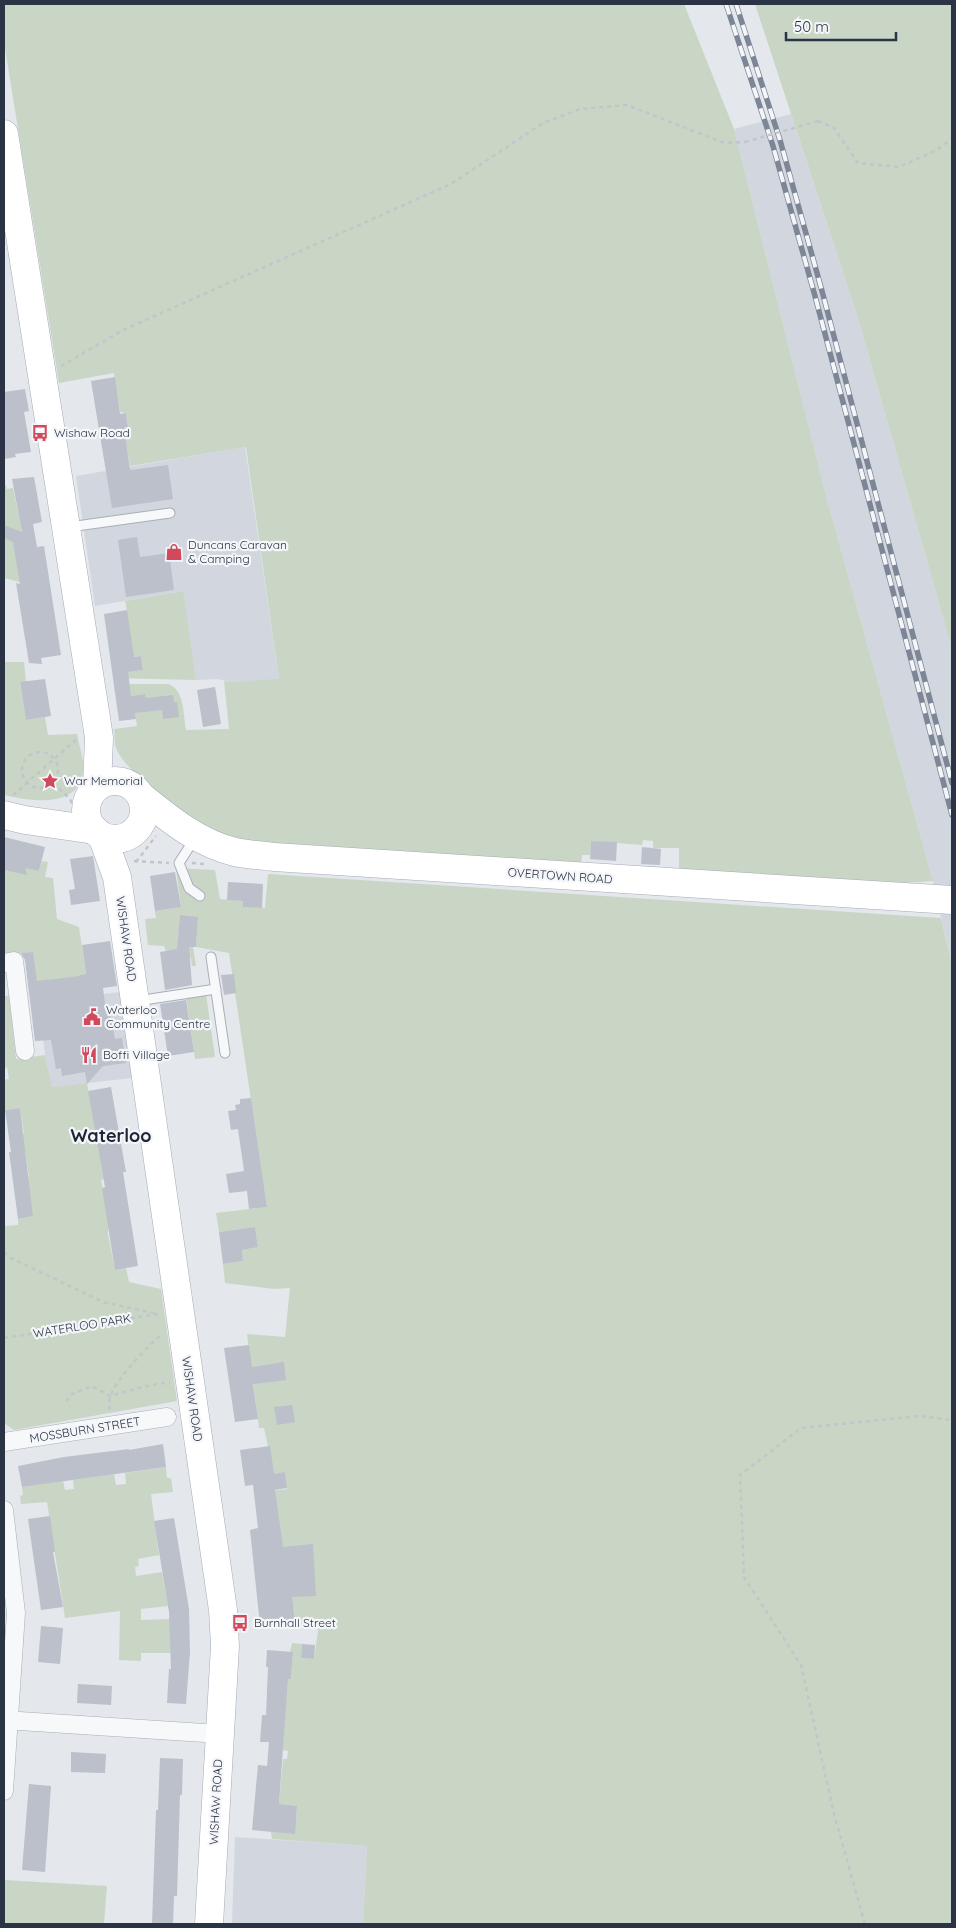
<svg xmlns="http://www.w3.org/2000/svg" width="956" height="1928" font-family="Quicksand,sans-serif">
	<style>
		.built { fill: #d2d6de }
		.green { fill: #c9d6c5 }
		.building { fill: #bbc0ca }
		.lines { fill: none; stroke-linecap: round; stroke-linejoin: round }
		.service-casing { stroke: #a9aeb7; stroke-width: 11 }
		.minor-casing { stroke: #a9aeb7; stroke-width: 19 }
		.primary-casing { stroke: #a3abb8; stroke-width: 29 }
		.path { stroke: #c2c5cb; stroke-width: 2.5; stroke-dasharray: 4 4; stroke-linecap: butt }
		.service { stroke: #f7f8fa; stroke-width: 9 }
		.minor { stroke: #f7f8fa; stroke-width: 18 }
		.primary { stroke: #fff; stroke-width: 28 }
		.rail-casing { stroke: #7d8696; stroke-width: 5.5 }
		.rail { stroke: #f4f6f9; stroke-width: 4; stroke-dasharray: 11; stroke-linecap: butt }
		.path-bridge { stroke: #c2c5cb; stroke-width: 2.5; stroke-dasharray: 4 4; stroke-linecap: butt }
		.labels { text-anchor: middle; stroke-width: 4.5; stroke-linejoin: round; paint-order: stroke }
		.poi-label { font-size: 12px; fill: #2b3445; stroke: #f4f6f9; text-anchor: start }
		.street-label { font-size: 12px; fill: #2b3445; stroke: #f4f6f9 }
		.district-label { font-size: 18px; font-weight: bold; fill: #1d2536; stroke: #f4f6f9 }
	</style>
	<rect width="100%" height="100%" fill="#e4e7ec"/>
	<!-- built -->
	<g class="built">
		<polygon points="791,114 858,318 952,649 952,965 933,881 828,503 734,129"/>
		<polygon points="245,447 279,680 232,682 217,679 196,680 182,591 95,606 76,476"/>
		<polygon points="120,992 132,1078 52,1087 45,1055 39,1002"/>
		<polygon points="235,1837 367,1846 363,1924 232,1924"/>
	</g>
	<!-- green -->
	<g class="green">
		<path d="M4,4H684L734,129L828,503L933,881L887,884L679,871V848H653V841L643,840L642,845L591,841L590,855H582L581,864L249,841C241,840 233,838 226,836C199,826 126,775 116,748C114,742 115,735 114,729L137,726L135,713L147,711L145,694L131,696L130,691L115,693L114,684H169C185,692 183,714 186,730L229,729L224,681L232,682L279,679L246,447L130,466L123,427L128,426L126,413L120,412L114,373L59,383L4,42Z"/>
		<polygon points="755,4 952,4 952,649 858,318"/>
		<polygon points="4,485 6,485 7,489 13,488 21,526 27,584 4,578 4,538 9,540 13,529 4,525"/>
		<polygon points="183,591 196,680 114,678 113,674 143,670 141,656 126,658 127,610 125,601"/>
		<path d="M4,662H24L26,682L20,683L26,720L45,717L48,735L77,734C79,746 85,762 83,773C77,809 30,801 4,795Z"/>
		<polygon points="42,861 48,862 45,877 53,878 57,919 79,927 86,974 80,975 81,984 39,1002 33,952 4,955 4,870 8,871 24,867 39,871"/>
		<polygon points="176,868 215,870 220,899 243,901 243,907 265,908 268,874 941,918 952,965 952,1924 363,1924 367,1846 272,1839 271,1832 296,1818 297,1806 279,1804 283,1759 287,1759 288,1751 282,1750 288,1679 291,1679 293,1652 290,1652 292,1643 302,1644 301,1658 314,1659 319,1625 288,1626 287,1620 295,1619 294,1609 282,1568 272,1491 287,1489 285,1473 274,1474 264,1428 259,1428 247,1334 285,1337 290,1288 274,1289 225,1283 223,1264 243,1261 242,1250 258,1247 255,1227 219,1232 216,1213 267,1207 229,953 196,947 198,918 180,916 178,946 193,947 196,966 192,966 191,958 184,959 182,949 166,951 164,946 148,945 145,919 156,918 155,911 181,907"/>
		<polygon points="206,994 215,1057 195,1059 186,997"/>
		<polygon points="4,996 9,996 16,1059 45,1055 52,1087 87,1083 103,1176 104,1179 101,1180 110,1228 108,1229 108,1234 115,1270 126,1268 129,1282 161,1289 177,1401 14,1430 4,1423 4,1226 18,1225 18,1219 33,1216 29,1190 16,1179 29,1177 25,1150 12,1136 24,1134 20,1108 5,1110 4,1080 9,1079 7,1067 4,1068"/>
		<polygon points="166,1467 167,1478 171,1478 173,1492 151,1494 159,1555 138,1559 139,1566 135,1567 136,1576 162,1572 168,1606 141,1609 141,1620 170,1619 171,1653 141,1653 141,1661 119,1660 120,1611 65,1618 47,1502 21,1504 20,1496 23,1495 22,1487 63,1481 65,1490 74,1489 73,1480 114,1474 116,1485 126,1484 125,1473"/>
		<polygon points="4,1880 107,1886 104,1924 4,1924"/>
	</g>
	<!-- building -->
	<g class="building">
		<polygon points="115,377 120,414 126,413 128,427 124,427 130,470 168,465 173,499 112,508 91,381"/>
		<polygon points="25,389 29,411 24,412 31,452 15,454 16,457 4,459 4,392"/>
		<polygon points="34,477 42,522 33,524 37,547 44,546 61,655 41,658 42,664 29,663 16,583 20,584 13,542 4,538 4,525 22,532 12,479"/>
		<polygon points="137,537 140,557 169,553 174,590 126,597 118,540"/>
		<polygon points="127,610 134,657 141,656 143,670 128,672 131,696 145,694 146,698 173,695 174,702 177,702 179,717 163,719 162,710 135,713 136,719 119,721 104,614"/>
		<polygon points="45,679 51,716 26,720 20,682"/>
		<polygon points="215,687 221,724 203,727 197,690"/>
		<polygon points="4,837 45,847 39,871 25,868 27,875 4,870"/>
		<polygon points="591,841 617,842 616,861 590,859"/>
		<polygon points="642,847 661,849 660,865 641,864"/>
		<polygon points="93,856 100,901 71,905 69,890 75,889 70,859"/>
		<polygon points="175,872 181,907 155,911 150,876"/>
		<polygon points="228,882 263,884 262,908 243,907 243,901 227,900"/>
		<polygon points="180,915 198,917 196,947 189,947 192,985 165,990 160,952 177,949"/>
		<polygon points="110,941 117,986 103,988 106,1011 110,1011 115,1039 122,1038 126,1063 103,1066 87,1084 85,1072 62,1076 61,1068 56,1069 51,1040 35,1041 25,960 21,953 33,952 37,981 80,976 80,975 86,974 82,945"/>
		<polygon points="234,974 236,993 224,995 221,975"/>
		<polygon points="186,1000 194,1052 168,1056 160,1004"/>
		<polygon points="111,1087 126,1172 123,1172 138,1266 115,1270 102,1188 105,1187 88,1091"/>
		<polygon points="251,1098 267,1207 249,1209 247,1191 229,1193 226,1174 244,1171 238,1129 231,1130 228,1111 236,1110 235,1105 240,1104 240,1099"/>
		<polygon points="20,1108 33,1216 18,1219 9,1152 11,1152 5,1110"/>
		<polygon points="255,1227 258,1247 242,1250 243,1261 223,1264 219,1232"/>
		<polygon points="249,1345 252,1367 284,1362 286,1380 253,1384 258,1419 235,1422 224,1348"/>
		<polygon points="292,1405 295,1422 277,1425 274,1407"/>
		<polygon points="163,1444 166,1467 22,1487 18,1466 64,1457 129,1449 129,1450"/>
		<polygon points="270,1446 274,1474 285,1472 287,1488 275,1490 283,1547 313,1544 316,1596 292,1597 295,1619 287,1620 288,1622 260,1625 250,1530 258,1528 253,1485 245,1486 240,1450"/>
		<polygon points="50,1516 55,1552 53,1552 63,1607 41,1610 28,1519"/>
		<polygon points="174,1518 189,1609 190,1652 186,1704 167,1703 169,1669 171,1669 169,1612 154,1521"/>
		<polygon points="41,1626 63,1628 60,1664 38,1662"/>
		<polygon points="302,1644 315,1645 314,1659 301,1658"/>
		<polygon points="267,1650 293,1652 291,1679 288,1679 279,1804 297,1806 295,1834 252,1830 258,1765 267,1766 269,1742 260,1742 262,1715 266,1715 268,1667 266,1667"/>
		<polygon points="78,1684 112,1686 111,1705 77,1703"/>
		<polygon points="71,1752 106,1754 105,1773 71,1772"/>
		<polygon points="160,1758 183,1759 182,1795 180,1795 177,1896 174,1896 173,1924 152,1924 156,1810 158,1810"/>
		<polygon points="29,1784 51,1786 45,1872 22,1870"/>
	</g>
	<g class="lines">
		<!-- service casing -->
		<g class="service-casing">
			<g id="service">
				<polyline points="69,527 170,513"/>
				<polyline points="195,838 179,863 189,888 200,896"/>
				<polyline points="211,957 225,1053"/>
				<polyline points="137,1001 216,989"/>
			</g>
		</g>
		<!-- minor casing -->
		<g class="minor-casing">
			<g id="minor">
				<polyline points="4,963 14,961 25,1051"/>
				<polyline points="4,1442 167,1417"/>
				<polyline points="4,1510 16,1613 4,1791"/>
				<polyline points="4,1720 220,1734"/>
			</g>
		</g>
		<!-- primary casing -->
		<g class="primary-casing">
			<g id="primary">
				<polyline points="4,134 96,718 99,738 97,787"/>
				<circle cx="115" cy="810" r="29"/>
				<path d="M142,797C169,819 200,844 235,852C248,855 261,855 274,857L952,900"/>
				<polyline points="4,815 25,820 95,830"/>
				<polyline points="102,836 117,877 223,1610 225,1646 209,1924"/>
			</g>
		</g>
		<!-- path -->
		<g class="path">
			<polyline points="818,121 834,128 858,163 899,167 937,150 952,138"/>
			<polyline points="61,366 123,330 451,184 543,123 580,109 627,105 724,143 745,142"/>
			<circle cx="40" cy="770" r="18"/>
			<polyline points="53,783 70,799 73,806"/>
			<polyline points="13,795 78,738"/>
			<polyline points="134,861 169,863"/>
			<polyline points="136,862 156,836"/>
			<polyline points="192,863 204,864"/>
			<polyline points="4,1252 11,1258 103,1302 158,1314"/>
			<polyline points="4,1338 158,1314"/>
			<polyline points="66,1401 72,1394 92,1386 110,1396 142,1387 170,1382"/>
			<path d="M109,1410C110,1406 109,1402 110,1398C113,1382 149,1345 162,1334"/>
			<polyline points="865,1924 834,1814 801,1665 744,1577 740,1475 801,1428 919,1416 952,1420"/>
		</g>
		<!-- service -->
		<use href="#service" class="service"/>
		<!-- minor -->
		<use href="#minor" class="minor"/>
		<!-- primary -->
		<use href="#primary" class="primary"/>
		<!-- rail casing -->
		<g class="rail-casing">
			<g id="rail">
				<polyline points="726,4 773,146 815,296 952,815"/>
				<polyline points="736,4 780,140 822,291 952,783"/>
			</g>
		</g>
		<!-- rail -->
		<use href="#rail" class="rail"/>
		<!-- path-bridge -->
		<polyline class="path-bridge" points="745,142 818,121"/>
	</g>
	<!-- icons -->
	<defs>
		<g id="bus-bare" transform="scale(1.35)"><path d="M-5-6H5V4H4V6H2V4H-2V6H-4V4H-5ZM-3.5-4V0h7V-4ZM-3.5 1.2v1.5H-2V1.2ZM2 1.2v1.5H3.5V1.2Z" fill="#d1495b" stroke="#f4f6f9" stroke-width="2.5" paint-order="stroke"/></g>
		<g id="shop-bare" transform="scale(1.35)"><path d="M-5-2.5h2.3a2.7 3.5 0 0 1 5.4 0H5L5.5 6h-11ZM-1.5-2.5h3a1.5 2.3 0 0 0-3 0Z" fill="#d1495b" stroke="#f4f6f9" stroke-width="2.5" paint-order="stroke"/></g>
		<g id="sight-bare" transform="scale(1.35)"><path d="M0-6L1.8-2.2L6-1.7L2.9 1.2L3.7 5.4L0 3.3L-3.7 5.4L-2.9 1.2L-6-1.7L-1.8-2.2Z" fill="#d1495b" stroke="#f4f6f9" stroke-width="2.5" paint-order="stroke"/></g>
		<g id="civic-bare" transform="scale(1.35)"><path d="M-.6-6.5H3V-4.5H.6V-3L4-1V1h2V6H-6V1h2V-1L-.6-3ZM-1.2 2.5V6h2.4V2.5Z" fill="#d1495b" stroke="#f4f6f9" stroke-width="2.5" paint-order="stroke"/></g>
		<g id="restaurant-bare" transform="scale(1.35)"><path d="M-5-6h1v4h1v-4h1v4h1v-4h1v5L-1.5 .5V6h-2V.5L-5-1ZM5-6V6H3V1.5H1.5Q1.5-4 5-6Z" fill="#d1495b" stroke="#f4f6f9" stroke-width="2.5" paint-order="stroke"/></g>
	</defs>
	<g fill-rule="evenodd">
		<use href="#bus-bare" x="40" y="433"/>
		<use href="#shop-bare" x="174" y="552"/>
		<use href="#sight-bare" x="50" y="781"/>
		<use href="#civic-bare" x="92" y="1017"/>
		<use href="#restaurant-bare" x="89" y="1055"/>
		<use href="#bus-bare" x="240" y="1623"/>
	</g>
	<g class="labels">
		<!-- poi labels -->
		<g class="poi-label">
			<text x="54" y="437">Wishaw Road</text>
			<text x="188" y="549">Duncans Caravan<tspan x="188" dy="14">&amp; Camping</tspan></text>
			<text x="64" y="785">War Memorial</text>
			<text x="106" y="1014">Waterloo<tspan x="106" dy="14">Community Centre</tspan></text>
			<text x="103" y="1059">Boffi Village</text>
			<text x="254" y="1627">Burnhall Street</text>
		</g>
		<!-- street labels -->
		<g class="street-label">
			<text transform="translate(560 876) rotate(4)" y="4">OVERTOWN ROAD</text>
			<text transform="translate(126 939) rotate(82)" y="4">WISHAW ROAD</text>
			<text transform="translate(82 1326) rotate(-9)" y="4">WATERLOO PARK</text>
			<text transform="translate(192 1399) rotate(82)" y="4">WISHAW ROAD</text>
			<text transform="translate(85 1430) rotate(-9)" y="4">MOSSBURN STREET</text>
			<text transform="translate(216 1802) rotate(-87)" y="4">WISHAW ROAD</text>
		</g>
		<!-- district labels -->
		<g class="district-label">
			<text x="111" y="1142">Waterloo</text>
		</g>
	</g>
	<!-- border -->
	<rect width="956" height="1928" fill="none" stroke="#2b3445" stroke-width="10"/>
	<!-- scale -->
	<path d="M786 32v8h110v-8" fill="none" stroke="#2b3445" stroke-width="2.5"/>
	<text x="794" y="32" font-size="15" fill="#2b3445" stroke="#f4f6f9" stroke-width="4" paint-order="stroke">50 m</text>
</svg>
